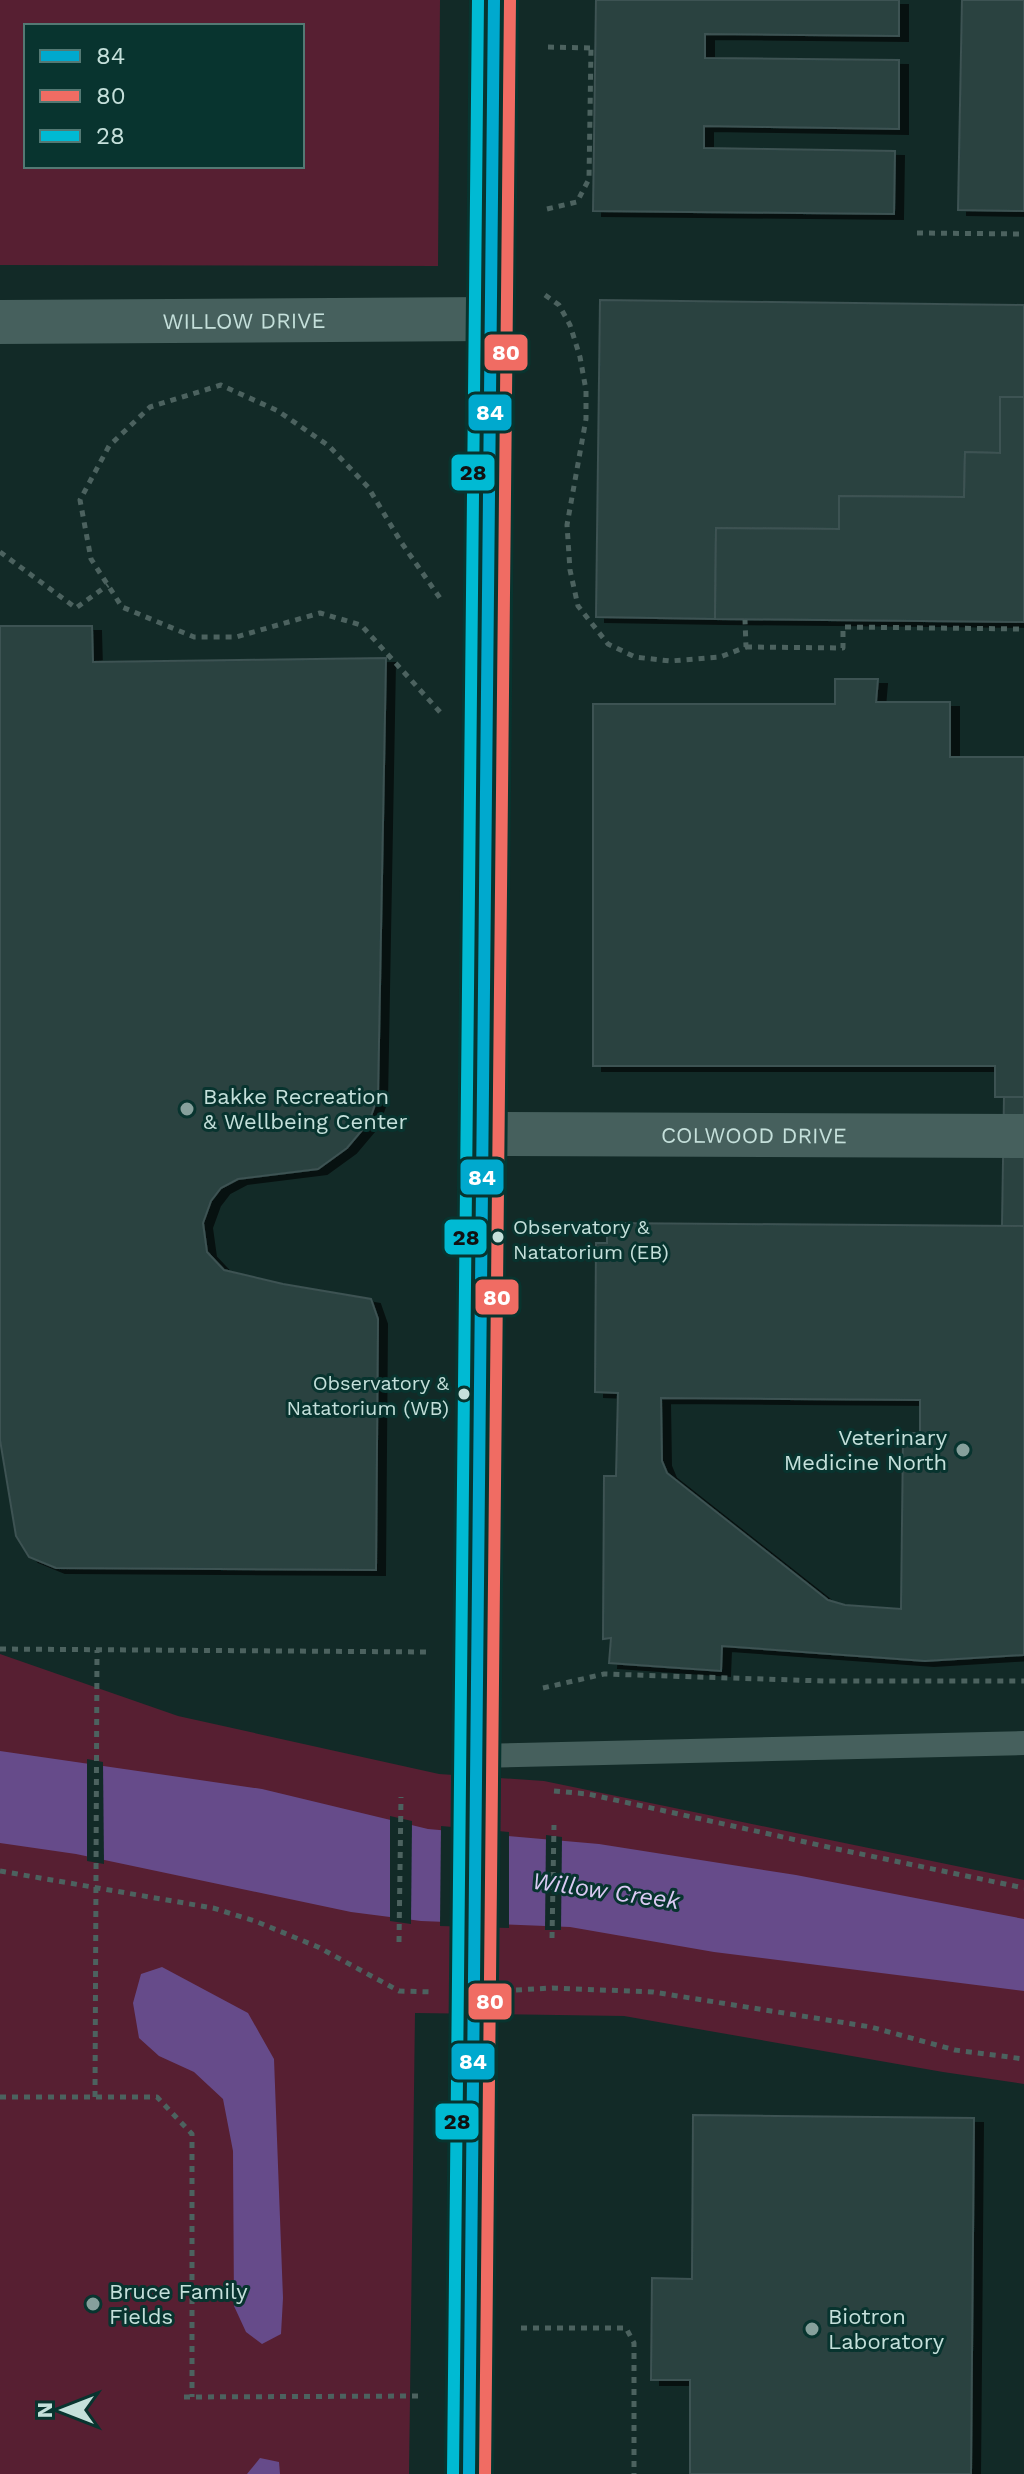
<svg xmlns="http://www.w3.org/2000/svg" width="1024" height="2474" font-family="'Work Sans',sans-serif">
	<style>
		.green { fill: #571f32; fill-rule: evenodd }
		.water { fill: #664b8a }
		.pier { fill: #122a27 }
		.building { fill: #2a4241; stroke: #3d5252; stroke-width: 2; fill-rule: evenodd; filter: url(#shadow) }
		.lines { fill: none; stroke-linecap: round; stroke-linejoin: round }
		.path { stroke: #4c625f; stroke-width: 5; stroke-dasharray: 6 6; stroke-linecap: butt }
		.lane { stroke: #46605d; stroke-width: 24 }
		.street { stroke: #46605d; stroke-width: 44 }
		.secondary { stroke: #476a66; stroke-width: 44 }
		.bus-1-casing { stroke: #08342f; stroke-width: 18 }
		.bus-2-casing { stroke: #08342f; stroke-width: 18 }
		.bus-3-casing { stroke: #08342f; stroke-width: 18 }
		.bus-1 { stroke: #00a9ce; stroke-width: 12 }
		.bus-2 { stroke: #f06c63; stroke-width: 12 }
		.bus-3 { stroke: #00bad3; stroke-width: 12 }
		.poi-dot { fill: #86a09c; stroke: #08342f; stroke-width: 3 }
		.bus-dot { fill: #c5e0db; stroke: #08342f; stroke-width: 3 }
		.labels { text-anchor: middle; stroke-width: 6; stroke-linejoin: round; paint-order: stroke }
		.bus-label { font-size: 20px; fill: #c5e0db; stroke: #08342f; text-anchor: start }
		.street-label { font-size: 22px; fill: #c5e0db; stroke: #08342f }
		.poi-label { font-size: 22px; fill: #c5e0db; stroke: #08342f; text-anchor: start }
		.water-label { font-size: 24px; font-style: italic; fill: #dacaf3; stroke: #08342f }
		.line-badge { stroke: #08342f; stroke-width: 3 }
		.badge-label { font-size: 22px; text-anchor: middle; font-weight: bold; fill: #fff }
		.pale-badge-label { font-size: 22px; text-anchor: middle; font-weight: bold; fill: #111 }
	</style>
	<defs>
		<filter id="shadow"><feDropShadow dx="9" dy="5" stdDeviation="0" flood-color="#0009"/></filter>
	</defs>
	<rect width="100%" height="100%" fill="#122a27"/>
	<!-- green -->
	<g class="green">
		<path d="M0,0H440L438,266L0,265ZM26,26H302V166H26Z"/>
		<polygon points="0,1654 178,1716 439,1774 544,1781 1024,1880 1024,2084 943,2072 624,2016 415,2013 409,2474 0,2474"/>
	</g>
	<!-- water -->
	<g class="water">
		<polygon points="0,1751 262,1789 428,1829 599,1844 796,1875 1024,1919 1024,1991 714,1952 570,1927 421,1921 351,1912 76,1854 0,1843"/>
		<polygon points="162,1967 248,2013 274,2059 283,2298 281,2334 262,2344 246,2332 234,2306 233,2151 223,2099 194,2072 159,2056 139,2038 133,2003 141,1974"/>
		<polygon points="260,2458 279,2462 280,2474 247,2474"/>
	</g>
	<!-- pier -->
	<g class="pier">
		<polygon points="87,1759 103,1762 104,1864 87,1861"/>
		<polygon points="390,1816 412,1821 411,1924 390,1921"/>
		<polygon points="441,1826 509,1832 509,1928 440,1926"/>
		<polygon points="546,1835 562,1837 561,1930 545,1930"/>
	</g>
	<!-- building -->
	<g class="building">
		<polygon points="596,0 899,0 899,36 705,34 705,58 899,60 899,129 704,126 704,148 895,151 894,214 593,211"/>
		<polygon points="962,0 1024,0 1024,211 958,210"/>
		<polygon points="600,300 1024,305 1024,397 1000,397 1000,453 965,452 964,497 839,496 839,529 716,528 715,619 596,617"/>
		<polygon points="1000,397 1024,397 1024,622 715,619 716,528 839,529 839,496 964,497 965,452 1000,453"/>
		<polygon points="0,626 92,626 93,662 386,658 378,1096 369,1122 347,1148 318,1169 238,1179 221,1188 211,1201 203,1223 207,1252 224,1270 283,1284 371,1299 378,1319 376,1570 56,1568 29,1557 16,1536 0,1440"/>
		<polygon points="835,679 878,679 876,702 950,702 950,757 1024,757 1024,1097 995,1097 995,1066 593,1066 593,704 835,704"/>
		<polygon points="1004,1097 1024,1097 1024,1226 1002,1226"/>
		<path d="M607,1223L1024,1226V1655L925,1661L722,1646L721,1671L609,1663L611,1638L603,1639L604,1476H616L618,1393L595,1392L596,1243H607ZM661,1398L920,1400V1433H896V1439H903L901,1609L845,1605L828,1600L667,1473L662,1461Z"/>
		<polygon points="693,2115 974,2118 971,2474 690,2474 690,2380 651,2380 652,2278 692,2279"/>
	</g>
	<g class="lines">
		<!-- path -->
		<g class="path">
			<polyline points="548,47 595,48"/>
			<polyline points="547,209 577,202 589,179 591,48"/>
			<polyline points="917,233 1024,234"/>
			<polyline points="545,295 559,305 570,325 580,357 586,390 586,419 567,525 570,570 578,606 608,644 635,657 670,661 720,657 746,647 745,620"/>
			<polyline points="0,552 76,608 108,585"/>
			<polyline points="746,647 843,648 843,627 1024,629"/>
			<polyline points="440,712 361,625 320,613 236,637 194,637 122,607 91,559 80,500 109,446 150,407 221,385 278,411 329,446 368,487 401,542 442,601"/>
			<polyline points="0,1649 428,1652"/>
			<polyline points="543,1688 604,1674 825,1681 1024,1681"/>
			<polyline points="554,1791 588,1794 837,1849 1024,1888"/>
			<polyline points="0,1871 213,1908 255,1921 318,1947 399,1991 434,1992"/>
			<polyline points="552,1938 554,1825"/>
			<polyline points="399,1942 401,1797"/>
			<polyline points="516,1990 552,1988 653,1992 871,2027 955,2050 1024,2059"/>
			<polyline points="0,2097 157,2097 192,2134 192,2397"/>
			<polyline points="95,2097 97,1650"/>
			<polyline points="521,2328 626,2328 634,2343 634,2474"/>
			<polyline points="184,2397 418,2396"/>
		</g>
		<!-- lane -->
		<polyline class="lane" points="477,1756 1024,1743"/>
		<!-- street -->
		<g class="street">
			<path id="s1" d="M0,322L490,319"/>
			<path id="s2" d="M482,1134L1024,1136"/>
		</g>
		<!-- secondary -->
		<polyline class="secondary" points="469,2474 494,0"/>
		<!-- bus-1 casing -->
		<g class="bus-1-casing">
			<polyline id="bus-1" points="469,2474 494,0"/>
		</g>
		<!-- bus-2 casing -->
		<g class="bus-2-casing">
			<polyline id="bus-2" points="485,2474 510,0"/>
		</g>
		<!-- bus-3 casing -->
		<g class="bus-3-casing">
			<polyline id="bus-3" points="453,2474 478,0"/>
		</g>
		<!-- bus-1 -->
		<use href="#bus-1" class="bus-1"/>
		<!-- bus-2 -->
		<use href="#bus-2" class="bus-2"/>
		<!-- bus-3 -->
		<use href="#bus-3" class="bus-3"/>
	</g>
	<!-- markers -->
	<g class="poi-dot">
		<circle cx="187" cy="1109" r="8"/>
		<circle cx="963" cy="1450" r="8"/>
		<circle cx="93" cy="2304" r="8"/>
		<circle cx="812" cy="2329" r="8"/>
	</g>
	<g class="bus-dot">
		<circle cx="498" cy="1237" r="7"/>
		<circle cx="464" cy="1394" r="7"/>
	</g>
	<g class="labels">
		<!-- bus labels -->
		<g class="bus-label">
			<text x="513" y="1234">Observatory &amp;<tspan x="513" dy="25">Natatorium (EB)</tspan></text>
			<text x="449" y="1390" text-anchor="end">Observatory &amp;<tspan x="449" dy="25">Natatorium (WB)</tspan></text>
		</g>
		<!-- street labels -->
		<g class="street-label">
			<text dy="8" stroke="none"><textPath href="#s1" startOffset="244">WILLOW DRIVE</textPath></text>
			<text dy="8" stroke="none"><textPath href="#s2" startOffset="272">COLWOOD DRIVE</textPath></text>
		</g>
		<!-- poi labels -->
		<g class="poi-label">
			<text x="203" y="1104">Bakke Recreation<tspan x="203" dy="25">&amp; Wellbeing Center</tspan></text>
			<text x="947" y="1445" text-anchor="end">Veterinary<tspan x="947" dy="25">Medicine North</tspan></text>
			<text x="109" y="2299">Bruce Family<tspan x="109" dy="25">Fields</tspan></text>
			<text x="828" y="2324">Biotron<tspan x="828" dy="25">Laboratory</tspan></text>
		</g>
		<!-- water labels -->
		<g class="water-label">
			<text transform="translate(606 1891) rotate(8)" y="8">Willow Creek</text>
		</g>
	</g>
	<g class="line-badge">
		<rect x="483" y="333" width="46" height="39" rx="8" fill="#f06c63"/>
		<rect x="467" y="393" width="46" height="39" rx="8" fill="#00a9ce"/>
		<rect x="450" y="453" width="46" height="39" rx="8" fill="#00bad3"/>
		<rect x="459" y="1158" width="46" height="38" rx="8" fill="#00a9ce"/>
		<rect x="443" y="1218" width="45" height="38" rx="8" fill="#00bad3"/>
		<rect x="474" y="1278" width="46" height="38" rx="8" fill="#f06c63"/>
		<rect x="467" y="1982" width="46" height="39" rx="8" fill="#f06c63"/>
		<rect x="450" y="2042" width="46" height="39" rx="8" fill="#00a9ce"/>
		<rect x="434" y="2102" width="46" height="39" rx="8" fill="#00bad3"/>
	</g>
	<g class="badge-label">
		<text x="506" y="360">80</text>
		<text x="490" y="420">84</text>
		<text x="482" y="1185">84</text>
		<text x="497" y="1305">80</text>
		<text x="490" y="2009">80</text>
		<text x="473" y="2069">84</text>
	</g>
	<g class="pale-badge-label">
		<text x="473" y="480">28</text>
		<text x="466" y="1245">28</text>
		<text x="457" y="2129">28</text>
	</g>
	<!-- legend -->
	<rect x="24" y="24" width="280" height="144" fill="#08342f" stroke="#547974" stroke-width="2"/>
	<rect x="40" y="50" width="40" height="12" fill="#00a9ce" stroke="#547974" stroke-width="2"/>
	<text x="96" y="64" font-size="24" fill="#c5e0db">84</text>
	<rect x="40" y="90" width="40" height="12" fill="#f06c63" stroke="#547974" stroke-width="2"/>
	<text x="96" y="104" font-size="24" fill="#c5e0db">80</text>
	<rect x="40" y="130" width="40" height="12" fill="#00bad3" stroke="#547974" stroke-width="2"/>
	<text x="96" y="144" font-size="24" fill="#c5e0db">28</text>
	<!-- north arrow -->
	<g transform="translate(64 2410) rotate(270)" stroke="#08342f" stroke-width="6" paint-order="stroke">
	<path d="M0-6L14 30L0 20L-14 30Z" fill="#c5e0db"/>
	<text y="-12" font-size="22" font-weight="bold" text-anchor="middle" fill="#c5e0db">N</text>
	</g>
</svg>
